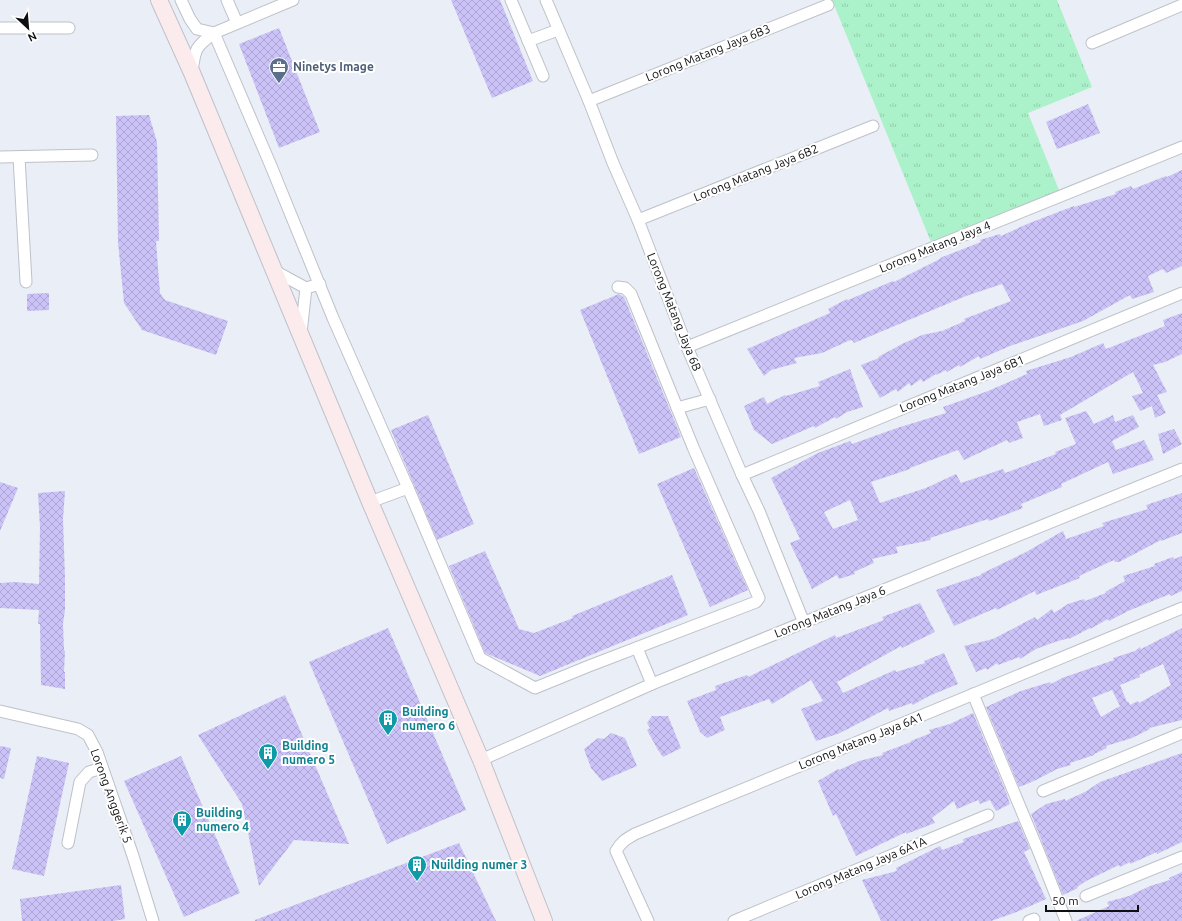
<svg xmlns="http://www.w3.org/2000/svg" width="1182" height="921" font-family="Ubuntu,sans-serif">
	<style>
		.grass { fill: url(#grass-tufts) }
		.building { fill: url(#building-cross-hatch); fill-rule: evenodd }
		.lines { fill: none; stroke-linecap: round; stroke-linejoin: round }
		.street-casing { stroke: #bec1c9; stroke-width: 13 }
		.secondary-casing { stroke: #bec1c9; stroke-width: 18 }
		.street { stroke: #fff; stroke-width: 11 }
		.secondary { stroke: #fbebec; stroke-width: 16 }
		.labels { text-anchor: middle; stroke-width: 4; stroke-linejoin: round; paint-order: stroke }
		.street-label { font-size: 12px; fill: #0e0f11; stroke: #fff }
		.service-label { font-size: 12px; font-weight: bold; fill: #4e5e75; stroke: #fff; text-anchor: start }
		.culture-label { font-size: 12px; font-weight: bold; fill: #0d838f; stroke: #fff; text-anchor: start }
	</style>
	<defs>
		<pattern id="grass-tufts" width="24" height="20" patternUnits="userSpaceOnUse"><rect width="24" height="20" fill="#abf2ca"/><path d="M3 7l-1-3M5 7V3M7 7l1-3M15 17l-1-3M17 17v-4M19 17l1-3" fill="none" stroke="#92ceac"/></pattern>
		<pattern id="building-cross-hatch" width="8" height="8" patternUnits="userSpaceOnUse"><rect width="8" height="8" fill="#cbc3f7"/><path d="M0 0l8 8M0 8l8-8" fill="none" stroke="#ada6d3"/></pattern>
	</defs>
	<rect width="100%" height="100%" fill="#eaeef6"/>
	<!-- grass -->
	<polygon class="grass" points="832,0 1057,0 1092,87 1028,113 1059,190 931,242"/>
	<!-- building -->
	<g class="building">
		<polygon points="451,0 500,0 533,81 492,98"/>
		<polygon points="279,28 320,132 279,148 239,44"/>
		<polygon points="1088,104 1100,133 1057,149 1046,122"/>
		<polygon points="149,115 157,142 159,241 156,241 160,293 165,300 228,321 216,355 142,330 124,303 118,242 116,116"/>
		<polygon points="1182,170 1182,266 1166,273 1163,269 1148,276 1154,292 1132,299 1130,295 1083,321 1010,346 980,359 979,356 960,367 959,365 947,372 946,370 936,375 936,374 923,382 921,379 911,386 909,383 898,392 896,389 880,398 861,365 879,358 878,357 902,344 922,335 942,331 965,321 964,319 1011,301 1002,284 966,296 854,343 852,340 848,341 822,353 794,358 797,363 771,370 764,376 747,349 830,313 828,309 847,299 848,300 893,281 894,282 940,259 940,258 981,242 980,240 1000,234 1001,236 1027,224 1074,206 1074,207 1116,194 1115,192 1131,186 1133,189 1166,176 1167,177"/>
		<polygon points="49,293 49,310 27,311 27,294"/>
		<polygon points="619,294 624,297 681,437 639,454 580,310"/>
		<path d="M1182,313V354L1165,362L1153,365L1167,392L1157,395L1166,413L1155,418L1152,406L1140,411L1132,396L1143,393L1133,372L1060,415L1062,420L1044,426L1040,414L1017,422L1023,438L1009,443L1007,440L964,460L958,450L910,468V469L871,482L880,503L926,488L956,474L961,483L1003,469L1005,473L1056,454L1055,452L1076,444L1065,418L1086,411L1094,424L1113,415L1115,422L1133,415L1139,427L1112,441L1116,450L1144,440L1154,460L1113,474L1108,462L1061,484L1062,487L1021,504L1023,508L989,521L988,519L930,538L931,540L896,547L898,553L872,559L874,563L854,572L855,574L839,579L837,575L812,589L790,543L800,539L771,478L818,453L850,441L852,444L897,428L946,413L943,407L988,391L1027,374L1026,371L1071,357L1103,343L1106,349L1165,326L1163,320ZM850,500L858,520L833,529L824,512Z"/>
		<polygon points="850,369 863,407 847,412 836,419 835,417 815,428 814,426 772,444 754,430 744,406 764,397 767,404 785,395 786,396 820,386 818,382"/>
		<polygon points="428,415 474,524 437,540 391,430"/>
		<polygon points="1174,429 1182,444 1163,454 1158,434"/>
		<polygon points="694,468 748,590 710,607 657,484"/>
		<polygon points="0,482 18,488 0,531"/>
		<polygon points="65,491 63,519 65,578 65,610 63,624 64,650 65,651 64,672 65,672 65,689 41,685 40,624 38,624 39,610 0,608 0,583 15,582 39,584 40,527 38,493"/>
		<polygon points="1182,493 1182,533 1161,541 1161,540 1119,562 1115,562 1114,560 1079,576 1080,578 1036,595 1035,591 997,610 996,608 954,626 936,590 981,575 981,574 1026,552 1063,531 1066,539 1104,526 1102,523 1148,509 1146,505"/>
		<polygon points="485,551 519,629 534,633 573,618 572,616 672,575 688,615 540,676 485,653 449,566"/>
		<polygon points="1182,556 1182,591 1171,596 1170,594 1128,611 1109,621 1108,619 1090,629 1090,628 1069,639 1069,638 1055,642 1036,649 1020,659 1019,657 998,665 997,663 987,670 986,668 976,672 964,646 993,639 1035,617 1037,620 1052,609 1054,613 1068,604 1084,599 1085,601 1106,593 1105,592 1125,581 1123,576 1155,566 1154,564 1173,557 1174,559"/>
		<polygon points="920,603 935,632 902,648 901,646 837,682 843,693 895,670 896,672 925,663 924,661 944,653 958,684 929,696 913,705 912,703 889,711 888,708 840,733 816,741 801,709 823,701 811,680 772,704 769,699 720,717 725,730 707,738 700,732 687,701 716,690 715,686 747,675 748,677 835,635 836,638 884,620 882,617"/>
		<polygon points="388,628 466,810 387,844 309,662"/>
		<path d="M1182,628V720L1149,728L1150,729L1132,738L1106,746L1107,748L1094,754V755L1070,763L1071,765L1057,769L1034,781L1019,787L986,707L1021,691L1050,682L1051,684L1062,678L1114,660L1113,658L1135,651L1140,647L1141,649ZM1163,664L1171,685L1139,703L1138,701L1130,705L1128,701L1127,702L1120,685L1140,677L1139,675ZM1112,690L1120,706L1101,717L1092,698Z"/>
		<polygon points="285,695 349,844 294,840 259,886 242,804 198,735"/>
		<polygon points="973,713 1006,792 1010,804 996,811 990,800 980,804 978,800 957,809 954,801 932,818 935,823 906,834 906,832 856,856 836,814 833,816 818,781 838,769 839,770 859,761 883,755 882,753 911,742 911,741 931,733 929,730 950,724"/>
		<polygon points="652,716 668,716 681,748 663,757 658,750 647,730 650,728 647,723"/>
		<polygon points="611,733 625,738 637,766 602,781 591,768 584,749 598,738 604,739"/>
		<polygon points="0,746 11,748 4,779 0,778"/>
		<polygon points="1182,753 1182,842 1157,854 1157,852 1130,864 1130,862 1120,867 1119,865 1088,880 1077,887 1078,888 1063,895 1031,814 1046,804 1065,799 1065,801 1085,792 1100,782"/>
		<polygon points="37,756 69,763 44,876 12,869"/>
		<polygon points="181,756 240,893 184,917 124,781"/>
		<polygon points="1018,821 1030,849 1024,852 1046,899 1014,913 991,921 881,921 862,880 897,871 896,868 940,846 942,850 964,842 963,839"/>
		<polygon points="459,843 496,921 255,921 255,920"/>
		<polygon points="1182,872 1182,921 1076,921 1109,906 1107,902 1129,896 1150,886 1170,880 1169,878"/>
		<polygon points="121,885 125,919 113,921 22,921 20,899"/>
	</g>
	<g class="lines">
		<!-- street casing -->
		<g class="street-casing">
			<g id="street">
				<polyline points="181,0 190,19 197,29 214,33"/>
				<polyline points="227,0 237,23"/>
				<polyline points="511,0 543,76"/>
				<polyline points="546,0 589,101 613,163 638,220 687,347 742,475 759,511 804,623"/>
				<polyline points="0,28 69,28"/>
				<polyline points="214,33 271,166 333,318 408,488 480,658 535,688 589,666 756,602 759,598 693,447 631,294 625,288 618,287"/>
				<polyline points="528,41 558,30"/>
				<polyline points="1092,43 1182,5"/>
				<path d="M192,72C195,49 195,47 214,33L293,0"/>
				<polyline points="589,101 828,5"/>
				<polyline points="0,157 92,155"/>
				<polyline points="19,157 26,282"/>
				<polyline points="638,220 873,126"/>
				<polyline points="273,270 306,288 320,284"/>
				<polyline points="301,333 306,288"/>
				<polyline points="687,347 1182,147"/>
				<polyline points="677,408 710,399"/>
				<polyline points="742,475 1182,293"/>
				<polyline points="370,502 408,488"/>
				<polyline points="637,648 652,684"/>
				<polyline points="973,694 1040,855 1066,921"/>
				<polyline points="0,711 78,729 88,735 97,752 133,856 153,921"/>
				<polyline points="481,760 652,684 1182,469"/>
				<polyline points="1043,791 1182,733"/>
				<polyline points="68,843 80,782 89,772 102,768"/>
				<polyline points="1086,896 1182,857"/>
				<path d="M648,921L616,851C621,842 626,839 635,834L1182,608"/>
				<polyline points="734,921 988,815"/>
				<polyline points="1029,921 1034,919"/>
			</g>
		</g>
		<!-- secondary casing -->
		<g class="secondary-casing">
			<polyline id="secondary" points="159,0 192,73 370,502 481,760 544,921"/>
		</g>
		<!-- street -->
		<use href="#street" class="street"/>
		<!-- secondary -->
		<use href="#secondary" class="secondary"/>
	</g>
	<!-- icons -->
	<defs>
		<g id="office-pin" transform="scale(1)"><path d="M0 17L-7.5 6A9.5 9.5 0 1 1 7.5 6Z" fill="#5c6f8a" stroke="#fff"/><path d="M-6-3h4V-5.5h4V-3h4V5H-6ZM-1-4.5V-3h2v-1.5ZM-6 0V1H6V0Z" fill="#fff"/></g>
		<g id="building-pin" transform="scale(1)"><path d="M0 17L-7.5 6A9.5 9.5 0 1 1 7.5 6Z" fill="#0f9aa8" stroke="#fff"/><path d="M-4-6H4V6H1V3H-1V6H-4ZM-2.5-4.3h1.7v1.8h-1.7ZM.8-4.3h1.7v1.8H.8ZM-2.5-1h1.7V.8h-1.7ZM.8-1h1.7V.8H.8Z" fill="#fff"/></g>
	</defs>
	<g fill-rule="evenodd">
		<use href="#office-pin" x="279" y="67"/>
		<use href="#building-pin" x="388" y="719"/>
		<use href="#building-pin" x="268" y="753"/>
		<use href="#building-pin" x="182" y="820"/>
		<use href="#building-pin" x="417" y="865"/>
	</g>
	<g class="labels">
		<!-- street labels -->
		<g class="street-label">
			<text transform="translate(708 53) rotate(-22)" y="4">Lorong Matang Jaya 6B3</text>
			<text transform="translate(756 173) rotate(-22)" y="4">Lorong Matang Jaya 6B2</text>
			<text transform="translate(935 247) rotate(-22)" y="4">Lorong Matang Jaya 4</text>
			<text transform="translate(674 312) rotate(68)" y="4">Lorong Matang Jaya 6B</text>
			<text transform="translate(962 384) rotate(-22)" y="4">Lorong Matang Jaya 6B1</text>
			<text transform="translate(830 612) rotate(-22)" y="4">Lorong Matang Jaya 6</text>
			<text transform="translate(861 741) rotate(-22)" y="4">Lorong Matang Jaya 6A1</text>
			<text transform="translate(111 796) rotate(70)" y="4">Lorong Anggerik 5</text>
			<text transform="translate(861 868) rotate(-23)" y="4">Lorong Matang Jaya 6A1A</text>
		</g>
		<!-- service labels -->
		<g class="service-label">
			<text x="293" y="71">Ninetys Image</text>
		</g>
		<!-- culture labels -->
		<g class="culture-label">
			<text x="402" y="716">Building<tspan x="402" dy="14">numero 6</tspan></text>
			<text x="282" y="750">Building<tspan x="282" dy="14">numero 5</tspan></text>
			<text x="196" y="817">Building<tspan x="196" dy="14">numero 4</tspan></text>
			<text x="431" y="869">Nuilding numer 3</text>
		</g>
	</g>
	<!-- north arrow -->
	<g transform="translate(28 28) rotate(154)" stroke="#ffffff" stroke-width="3" paint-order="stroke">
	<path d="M0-3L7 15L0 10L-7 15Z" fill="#0e0f11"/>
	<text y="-6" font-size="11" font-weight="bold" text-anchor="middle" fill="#0e0f11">N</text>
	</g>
	<!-- scale -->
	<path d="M1046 905v6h92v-6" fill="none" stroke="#0e0f11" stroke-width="2"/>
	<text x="1052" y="905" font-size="12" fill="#0e0f11" stroke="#ffffff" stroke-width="3" paint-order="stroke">50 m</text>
</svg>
